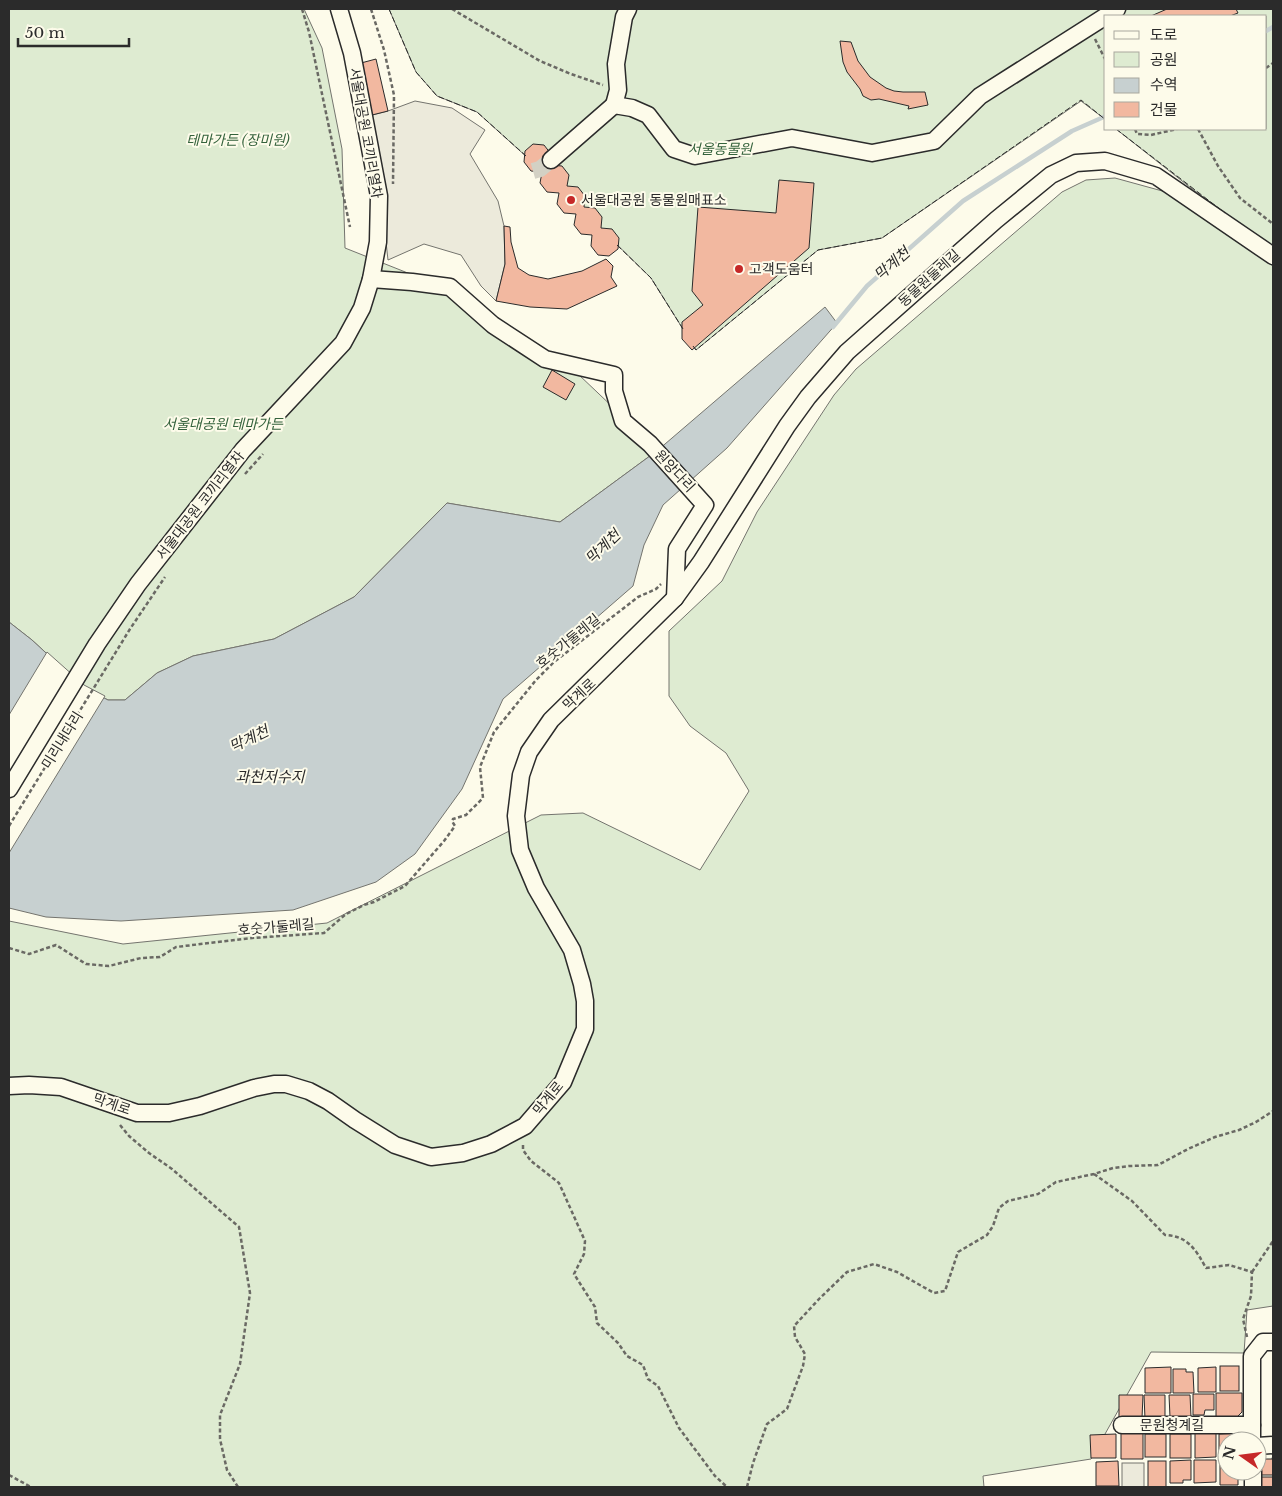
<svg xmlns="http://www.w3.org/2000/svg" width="1282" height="1496" font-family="'Libre Baskerville','Noto Sans KR',serif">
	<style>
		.green { fill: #deebd1; stroke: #74746e }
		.parking { fill: #eceadb; stroke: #74746e }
		.water { fill: #c7d0d0; stroke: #74746e }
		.pier { fill: #fdfbea; stroke: #74746e }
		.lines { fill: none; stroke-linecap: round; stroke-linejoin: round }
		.stream { stroke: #c7d0d0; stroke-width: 4.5 }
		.building { fill: #f2b8a0; stroke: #2b2b2b }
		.minor-tunnel { stroke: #d3d1c4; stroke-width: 16; stroke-dasharray: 16 8; stroke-linecap: butt }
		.minor-casing { stroke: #2b2b2b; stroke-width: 19 }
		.path { stroke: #6a6964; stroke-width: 2.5; stroke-dasharray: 4 2.5; stroke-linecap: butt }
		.minor { stroke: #fdfbea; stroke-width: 16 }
		.fence { stroke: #2b2b2b; stroke-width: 1; stroke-dasharray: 6 2.5; stroke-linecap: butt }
		.poi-dot { fill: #c62828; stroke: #fdfbea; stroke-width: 2 }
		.labels { text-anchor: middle; stroke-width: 4; stroke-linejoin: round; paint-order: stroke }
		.street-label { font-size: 14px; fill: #2b2b2b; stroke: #fdfbea }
		.park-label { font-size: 14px; font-style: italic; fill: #34623c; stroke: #fdfbea }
		.poi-label { font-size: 14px; fill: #2b2b2b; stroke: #fdfbea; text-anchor: start }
		.water-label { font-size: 15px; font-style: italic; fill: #2b2b2b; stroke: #fdfbea }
	</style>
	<rect width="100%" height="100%" fill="#fdfbea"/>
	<!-- green -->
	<g class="green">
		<polygon points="9,9 304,9 322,48 342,149 345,248 438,285 578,374 658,450 560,522 447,503 354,597 274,639 193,656 157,673 125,700 108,700 83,687 32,640 9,622"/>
		<polygon points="389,9 1273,9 1273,249 1191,188 1116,129 1266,129 1266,16 1106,16 1106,120 1081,101 882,238 818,250 696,350 651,278 540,169 477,112 437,96 416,72"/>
		<polygon points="1115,178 1166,192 1273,266 1273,1306 1247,1310 1244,1353 1151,1352 1091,1459 983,1476 984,1487 9,1487 9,921 123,944 327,923 541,815 583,813 700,870 749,791 726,753 690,726 669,696 669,631 722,581 757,512 834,395 856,369 1062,192 1086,180"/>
	</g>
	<!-- parking -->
	<g class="parking">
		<polygon points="415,101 452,108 485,130 470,154 498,201 504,226 505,264 496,301 481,286 461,255 424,244 388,260 372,115 388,111"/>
		<rect x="1122" y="1463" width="22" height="24"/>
	</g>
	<!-- water -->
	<polygon class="water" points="825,307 837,323 727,448 663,505 644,545 633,586 503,699 462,789 415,854 376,882 293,910 121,921 46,917 9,908 9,622 32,640 83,687 108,700 125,700 157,673 193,656 274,639 354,597 447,503 560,522 658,450"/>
	<!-- pier -->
	<polygon class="pier" points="47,652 84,685 105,696 9,853 9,715"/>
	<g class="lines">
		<!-- stream -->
		<g class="stream">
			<polyline points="1266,31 1273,27"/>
			<polyline points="833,327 867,286 963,201 1072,131 1106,116"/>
		</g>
	</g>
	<!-- building -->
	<g class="building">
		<polygon points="1167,9 1236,9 1238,13 1230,16 1151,16"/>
		<polygon points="840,41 851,42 858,61 870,77 886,88 894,91 903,92 925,92 928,105 908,109 909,106 879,99 871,100 863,96 860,89 847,72 843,62"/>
		<polygon points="376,59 388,111 372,115 361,63"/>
		<polygon points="533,144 544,145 551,154 550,165 562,166 569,175 567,186 578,187 585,196 584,207 595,208 602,217 601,228 612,229 619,238 618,249 609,256 598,255 591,246 592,235 581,234 574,225 576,214 564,213 557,204 559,193 547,192 540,183 542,172 531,171 524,162 525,151"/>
		<polygon points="779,180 814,183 809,248 692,350 682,339 682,322 703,305 692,291 698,207 776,213"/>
		<polygon points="504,226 510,227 511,242 518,268 529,275 548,279 582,271 606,259 613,266 611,277 617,286 567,309 530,307 496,301 505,264"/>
		<polygon points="552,370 575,384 566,400 543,387"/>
		<rect x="1220" y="1366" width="19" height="25"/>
		<polygon points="1171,1367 1171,1393 1145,1393 1145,1368"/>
		<polygon points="1216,1367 1216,1392 1198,1392 1198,1368"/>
		<polygon points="1173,1369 1186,1369 1186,1372 1193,1372 1194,1393 1173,1393"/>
		<polygon points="1216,1393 1242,1393 1242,1412 1235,1419 1216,1419"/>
		<polygon points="1193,1394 1214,1394 1214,1410 1205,1410 1204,1415 1193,1415"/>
		<polygon points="1119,1395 1143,1395 1142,1418 1119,1418"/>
		<polygon points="1144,1395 1165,1395 1165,1418 1145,1419"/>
		<polygon points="1169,1395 1190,1395 1191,1417 1170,1417"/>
		<polygon points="1143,1432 1143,1459 1121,1459 1121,1433"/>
		<polygon points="1195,1433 1216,1433 1216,1457 1195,1458"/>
		<polygon points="1238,1433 1238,1441 1227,1441 1227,1457 1219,1457 1219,1434"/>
		<polygon points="1116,1434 1116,1458 1091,1458 1090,1435"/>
		<rect x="1145" y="1434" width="21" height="23"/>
		<rect x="1170" y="1434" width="21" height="24"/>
		<polygon points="1273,1455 1273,1475 1260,1475 1259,1459 1272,1459"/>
		<polygon points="1191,1460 1191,1480 1183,1480 1183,1483 1170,1483 1170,1461"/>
		<polygon points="1194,1460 1216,1460 1216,1482 1194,1483"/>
		<polygon points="1220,1460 1227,1460 1227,1471 1238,1471 1238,1485 1220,1485"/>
		<polygon points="1118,1461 1119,1486 1096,1486 1096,1462"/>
		<rect x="1148" y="1461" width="18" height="26"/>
		<rect x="1259" y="1477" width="14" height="10"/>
	</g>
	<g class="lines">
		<!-- minor-tunnel -->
		<polyline class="minor-tunnel" points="533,171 540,169 551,160"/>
		<!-- minor casing -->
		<g class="minor-casing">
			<g id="minor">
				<polyline points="614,105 618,90 616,64 624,17 628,9"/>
				<polyline points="551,160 614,105 632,108 648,115 674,149 695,156 792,138 872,153 934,141 980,96 1117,9"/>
				<polyline points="371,279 412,282 450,287 493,325 545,359 614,375 614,391 623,421 650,444 705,505 677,549 675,598"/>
				<polyline points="9,789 97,644 138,584 243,450 343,343 362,308 371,279 378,242 379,196 352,53 339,9"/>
				<polyline points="9,1086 29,1085 61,1087 137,1113 169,1113 200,1106 254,1088 274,1084 286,1084 309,1091 328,1101 355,1120 395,1145 431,1157 463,1153 491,1144 525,1126 563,1082 585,1029 585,1001 582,984 572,950 536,888 520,850 516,816 521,775 529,752 551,720 675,598 701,562 787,426 808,397 847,352 996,220 1051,175 1076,163 1105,161 1156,176 1273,256"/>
				<polyline points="1122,1425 1252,1425"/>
				<polyline points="1252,1441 1252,1356 1263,1342 1273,1342"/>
				<polyline points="1257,1446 1273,1445"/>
				<polyline points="1253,1471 1253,1487"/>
			</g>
		</g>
		<!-- path -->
		<g class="path">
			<polyline points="302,9 309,32 350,227"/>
			<polyline points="371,9 384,50 394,95 393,184"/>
			<polyline points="452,9 540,61 571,74 603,85"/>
			<polyline points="1095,39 1106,61"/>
			<polyline points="1266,68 1273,63"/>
			<polyline points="1135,129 1137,134 1151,135 1177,129"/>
			<polyline points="1198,129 1218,166 1240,198 1273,224"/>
			<polyline points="245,474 263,454"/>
			<polyline points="9,826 130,629 165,577"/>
			<polyline points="9,948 29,954 56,945 86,964 109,966 141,958 160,957 176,947 252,938 324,933 346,914 364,905 374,902 405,886 444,841 455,826 452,821 453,819 466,815 483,798 480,767 494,732 536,680 554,662 638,597 656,589 661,584"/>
			<polyline points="120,1125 129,1136 149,1153 172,1169 239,1227 250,1293 240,1364 220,1415 220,1439 227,1470 238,1487"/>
			<polyline points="523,1145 523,1150 531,1161 559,1183 585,1241 584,1254 574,1274 595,1307 597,1323 618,1343 627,1356 643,1365 648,1379 658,1386 679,1428 715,1476 727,1487"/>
			<path d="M1094,1174L1132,1201L1165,1235C1188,1236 1196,1250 1206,1268L1229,1265L1252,1272L1251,1296L1243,1319L1247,1337"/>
			<polyline points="1252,1272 1273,1241"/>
			<polyline points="9,1475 31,1487"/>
			<polyline points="747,1487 753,1463 767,1424 787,1409 803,1366 805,1354 795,1337 794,1326 820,1298 847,1272 874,1264 897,1272 934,1293 945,1291 958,1252 987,1235 993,1226 999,1208 1008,1201 1038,1194 1056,1182 1094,1174 1113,1168 1129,1166 1158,1165 1188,1149 1215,1137 1239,1130 1256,1122 1273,1111"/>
		</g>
		<!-- minor -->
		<use href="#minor" class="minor"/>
		<!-- fence -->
		<g class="fence">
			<polyline points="389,9 416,72 437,96 477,112 526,156"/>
			<polyline points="1116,129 1225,213"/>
			<polyline points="617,245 651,278 683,329"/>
			<polyline points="693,346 696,350 818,250 882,238 1081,100 1106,120"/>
		</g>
	</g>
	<!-- markers -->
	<g class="poi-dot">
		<circle cx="571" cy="200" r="5"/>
		<circle cx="739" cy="269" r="5"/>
	</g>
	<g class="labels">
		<!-- street labels -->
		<g class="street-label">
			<text transform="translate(366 133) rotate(80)" y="5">서울대공원 코끼리열차</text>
			<text transform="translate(929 278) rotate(-42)" y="5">동물원둘레길</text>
			<text transform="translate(675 471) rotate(47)" y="5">원앙다리</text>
			<text transform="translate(200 505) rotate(-52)" y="5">서울대공원 코끼리열차</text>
			<text transform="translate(568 641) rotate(-39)" y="5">호숫가둘레길</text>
			<text transform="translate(579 694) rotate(-43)" y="5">막계로</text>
			<text transform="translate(62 740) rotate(-58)" y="5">미리내다리</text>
			<text transform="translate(276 927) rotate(-5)" y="5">호숫가둘레길</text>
			<text transform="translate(548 1098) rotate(-51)" y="5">막계로</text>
			<text transform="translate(112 1104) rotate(19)" y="5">막계로</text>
			<text x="1172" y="1430">문원청계길</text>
		</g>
		<!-- park labels -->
		<g class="park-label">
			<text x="238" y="145">테마가든 (장미원)</text>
			<text x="720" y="154">서울동물원</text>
			<text x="223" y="429">서울대공원 테마가든</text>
		</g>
		<!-- poi labels -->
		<g class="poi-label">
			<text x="581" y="205">서울대공원 동물원매표소</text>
			<text x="749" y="274">고객도움터</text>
		</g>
		<!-- water labels -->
		<g class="water-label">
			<text transform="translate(892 264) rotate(-41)" y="5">막계천</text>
			<text transform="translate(603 547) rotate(-44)" y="5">막계천</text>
			<text transform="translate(249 739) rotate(-26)" y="5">막계천</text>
			<text x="270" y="782">과천저수지</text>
		</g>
	</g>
	<!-- border -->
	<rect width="1282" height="1496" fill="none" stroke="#2b2b2b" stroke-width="20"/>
	<!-- legend -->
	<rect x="1104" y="15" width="162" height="115" fill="#fdfbea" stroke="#a9a89e"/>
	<rect x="1114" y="31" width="25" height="8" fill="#fdfbea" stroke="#a9a89e"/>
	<text x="1150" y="40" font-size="15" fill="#2b2b2b">도로</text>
	<rect x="1114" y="52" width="25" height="15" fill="#deebd1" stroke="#a9a89e"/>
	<text x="1150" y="65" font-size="15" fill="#2b2b2b">공원</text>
	<rect x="1114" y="78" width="25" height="15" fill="#c7d0d0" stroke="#a9a89e"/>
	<text x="1150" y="90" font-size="15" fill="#2b2b2b">수역</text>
	<rect x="1114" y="102" width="25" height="15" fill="#f2b8a0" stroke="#a9a89e"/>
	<text x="1150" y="115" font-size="15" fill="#2b2b2b">건물</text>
	<!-- north arrow -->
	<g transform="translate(1242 1456) rotate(284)"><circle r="24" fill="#fdfbea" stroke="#a9a89e"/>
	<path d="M0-4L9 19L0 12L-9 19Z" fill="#c62828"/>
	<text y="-8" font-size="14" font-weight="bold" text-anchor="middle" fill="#2b2b2b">N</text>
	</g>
	<!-- scale -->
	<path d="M18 38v8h111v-8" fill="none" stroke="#2b2b2b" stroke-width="2.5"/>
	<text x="25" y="38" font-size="15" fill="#2b2b2b" stroke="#fdfbea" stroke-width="4" paint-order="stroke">50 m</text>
</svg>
